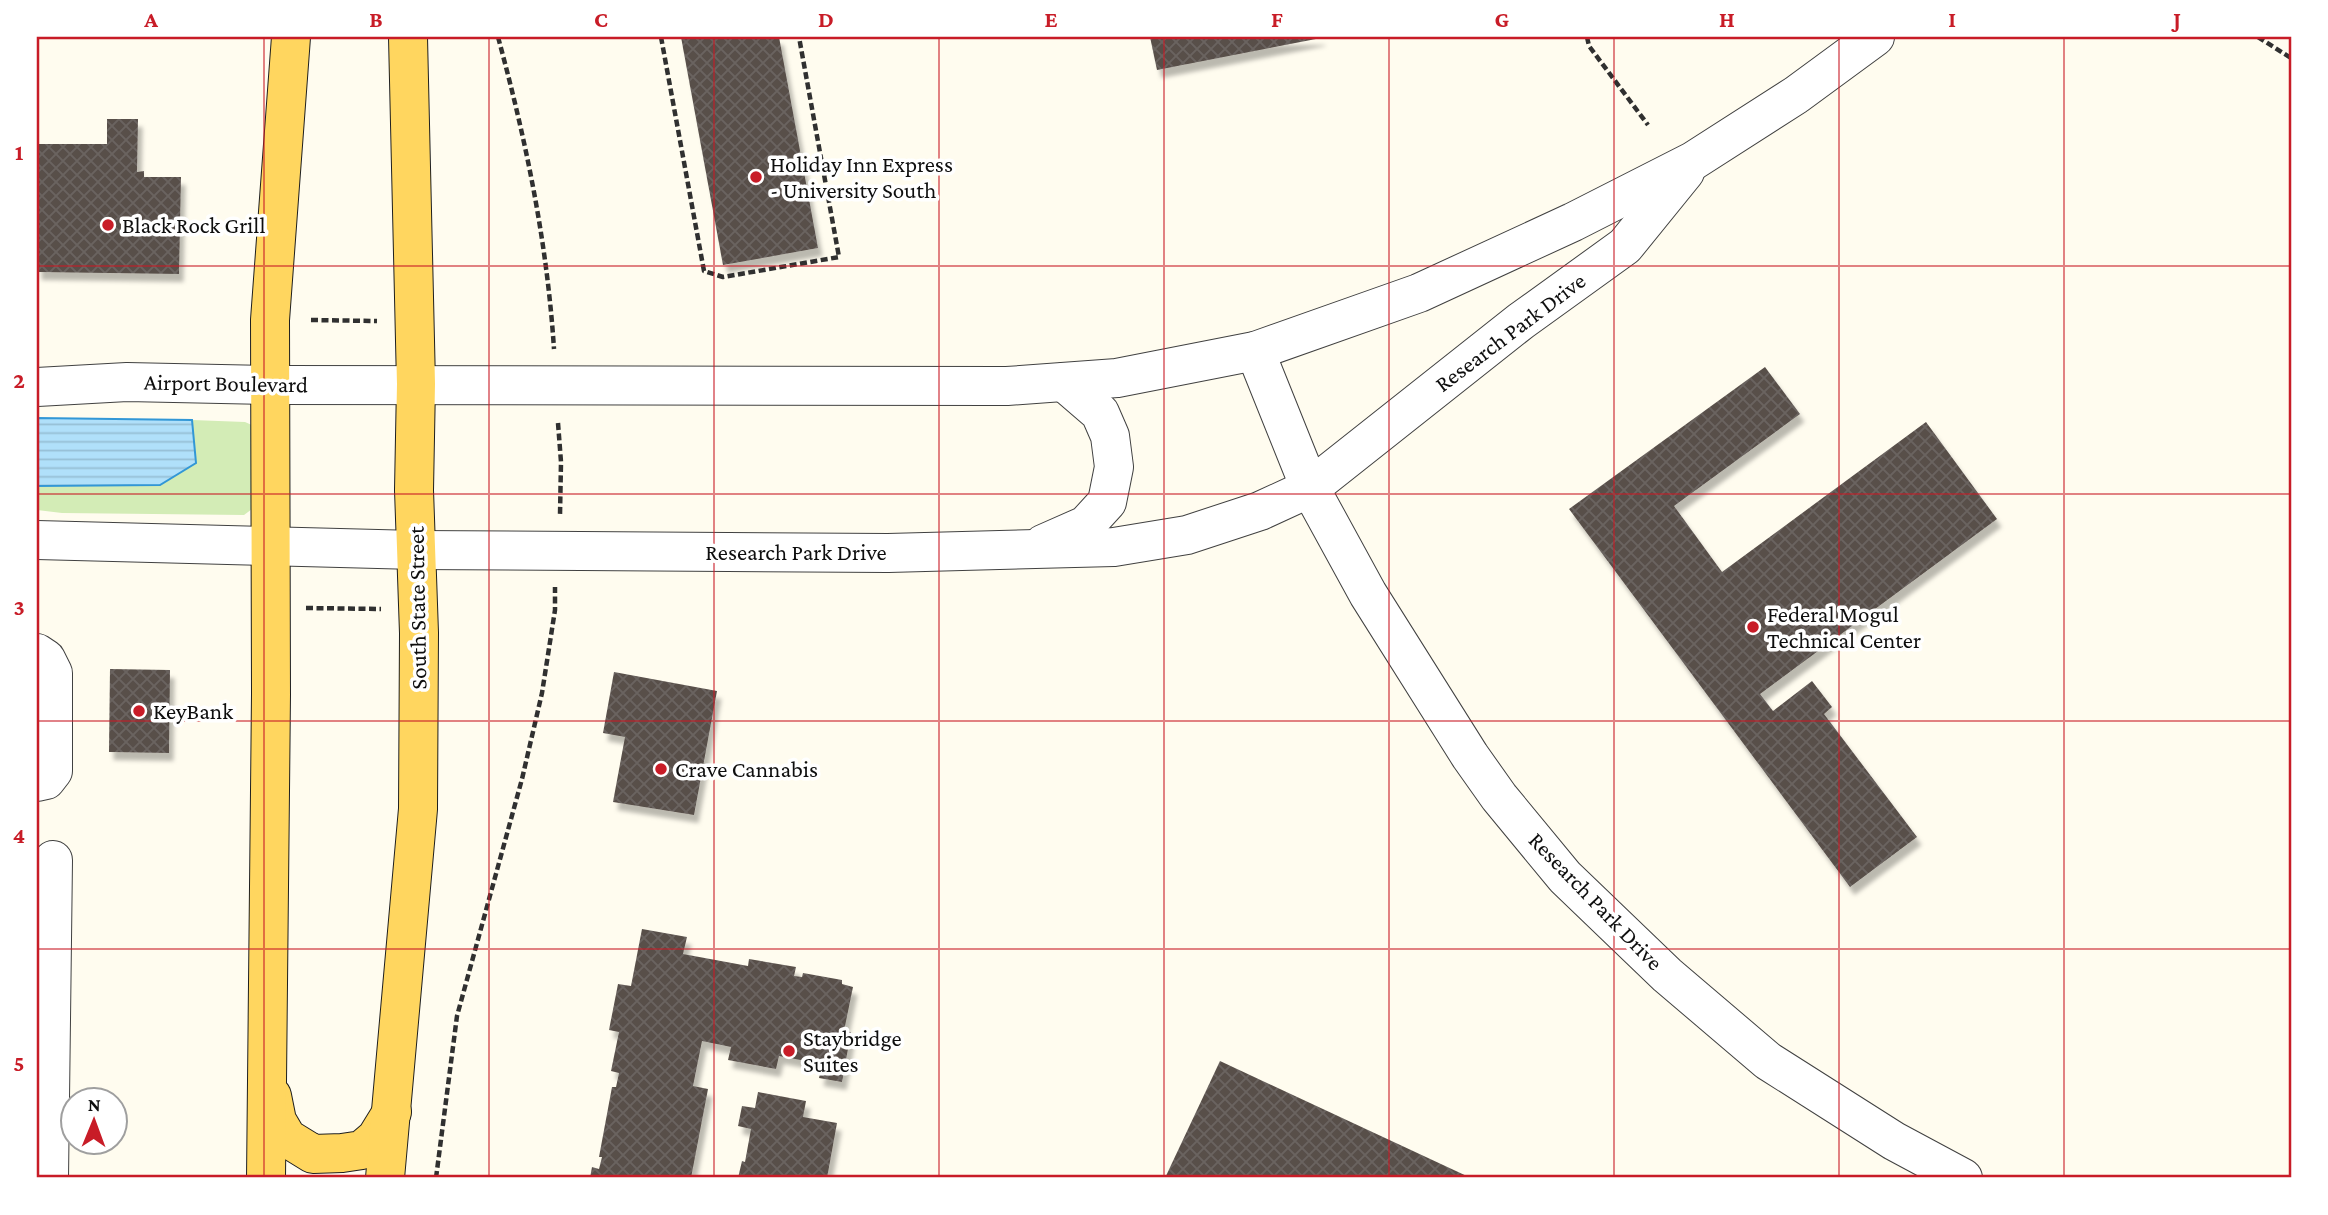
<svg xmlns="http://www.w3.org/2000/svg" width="2328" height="1215" font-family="'Crimson Pro',serif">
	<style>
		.grass { fill: #d3ecb6 }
		.water { fill: url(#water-rules); stroke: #3297d6; stroke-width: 2 }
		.building { fill: url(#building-cross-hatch); filter: url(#shadow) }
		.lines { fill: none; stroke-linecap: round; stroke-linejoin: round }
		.minor-casing { stroke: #414141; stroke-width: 40 }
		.major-casing { stroke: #1f1f1f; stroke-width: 40 }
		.path { stroke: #303030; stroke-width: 4.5; stroke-dasharray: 7 3.5; stroke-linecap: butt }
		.minor { stroke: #fff; stroke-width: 38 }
		.major { stroke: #ffd65f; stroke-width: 38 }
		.grid { fill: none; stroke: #c81c27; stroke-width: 2; stroke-opacity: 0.55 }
		.poi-dot { fill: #c81c27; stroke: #fff; stroke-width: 2.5 }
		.labels { text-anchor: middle; stroke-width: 7; stroke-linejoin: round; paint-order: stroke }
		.poi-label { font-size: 23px; fill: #0e0e0e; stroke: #fff; text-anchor: start }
		.street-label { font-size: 23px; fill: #0e0e0e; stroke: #fff }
		.neatline { fill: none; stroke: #c81c27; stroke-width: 2.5 }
		.grid-label { font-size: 23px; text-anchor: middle; font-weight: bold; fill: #c81c27 }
	</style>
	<defs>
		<pattern id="water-rules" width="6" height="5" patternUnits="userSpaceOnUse" patternTransform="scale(1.75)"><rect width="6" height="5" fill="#b0e0fa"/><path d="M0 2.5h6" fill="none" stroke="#96bfd5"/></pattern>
		<pattern id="building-cross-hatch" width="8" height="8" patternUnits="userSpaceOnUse" patternTransform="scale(1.75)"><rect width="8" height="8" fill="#584f4a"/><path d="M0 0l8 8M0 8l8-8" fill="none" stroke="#6b6460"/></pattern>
		<filter id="shadow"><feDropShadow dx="4.5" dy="8" stdDeviation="2" flood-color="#0004"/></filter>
	</defs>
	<rect width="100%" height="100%" fill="#fffcef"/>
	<!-- grass -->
	<polygon class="grass" points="192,420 245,422 254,426 252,509 244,515 62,513 37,510 37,486 160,485 196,463"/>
	<!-- water -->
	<polygon class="water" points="37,418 192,420 196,463 160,485 37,486"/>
	<!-- building -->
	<g class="building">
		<polygon points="681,37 779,37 818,248 723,265"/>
		<polygon points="1150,37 1321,37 1321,38 1157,70"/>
		<polygon points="107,119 138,119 137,172 144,171 144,177 181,177 179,274 37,272 37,144 107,144"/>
		<polygon points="1765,367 1800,414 1674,506 1722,572 1926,422 1997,519 1760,694 1773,711 1812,681 1832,707 1824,714 1917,837 1850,887 1569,509"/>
		<polygon points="110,669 170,670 169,753 109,752"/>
		<polygon points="614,672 717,691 694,815 613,802 625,737 603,733"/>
		<polygon points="642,929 687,937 683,954 748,966 749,959 796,967 794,976 802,977 803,973 842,980 842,984 853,987 844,1031 851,1032 842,1082 819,1078 822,1064 779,1056 776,1069 728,1060 731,1047 702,1041 693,1086 708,1089 691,1178 590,1178 592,1167 599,1169 602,1157 599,1157 612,1087 616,1087 619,1073 611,1071 619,1032 609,1030 618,984 631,986"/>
		<polygon points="1220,1061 1471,1178 1165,1178"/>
		<polygon points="758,1092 806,1101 803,1117 837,1123 827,1178 738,1178 742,1161 745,1162 751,1129 738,1126 742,1106 755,1108"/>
	</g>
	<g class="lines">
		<!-- minor casing -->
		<g class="minor-casing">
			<g id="minor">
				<polyline points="1255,351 1310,488 1368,594 1470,756 1499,797 1565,877 1667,975 1768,1061 1894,1141 1963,1178"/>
				<polyline points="37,387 127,382 271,385 1007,386 1117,378 1255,351 1419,293 1573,222 1693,161 1796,95 1875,37"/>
				<polyline points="37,540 416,550 888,553 1114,547 1187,535 1260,511 1310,488 1521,321 1625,246 1685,172"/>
				<polyline points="1043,544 1086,525 1107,502 1114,467 1110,436 1100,413 1064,382"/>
				<polyline points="37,653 46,659 53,673 53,771 46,780 37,782"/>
				<polyline points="49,1178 53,860"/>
			</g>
		</g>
		<!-- major casing -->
		<g class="major-casing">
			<g id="major">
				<polyline points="272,1096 277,1121 287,1138 313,1154 342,1153 362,1150 376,1138 392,1112"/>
				<polyline points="266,1178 271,694 270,320 291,37"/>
				<polyline points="385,1178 418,809 419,633 414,490 416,384 408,37"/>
			</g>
		</g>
		<!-- path -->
		<g class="path">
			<path d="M498,37C526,140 547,242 554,349"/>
			<polyline points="661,37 704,271 723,277 839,257 799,37"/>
			<polyline points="1587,37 1589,46 1648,125"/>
			<polyline points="2258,37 2291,58"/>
			<polyline points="311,320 377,321"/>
			<polyline points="558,423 561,462 560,515"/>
			<polyline points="306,608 381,609"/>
			<polyline points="436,1178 457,1016 522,779 542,693 555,610 555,587"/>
		</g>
		<!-- minor -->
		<use href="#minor" class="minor"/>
		<!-- major -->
		<use href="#major" class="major"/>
	</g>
	<!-- grid -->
	<path class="grid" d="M264,37V1178M489,37V1178M714,37V1178M939,37V1178M1164,37V1178M1389,37V1178M1614,37V1178M1839,37V1178M2064,37V1178M37,266H2291M37,494H2291M37,721H2291M37,949H2291"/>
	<!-- markers -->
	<g class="poi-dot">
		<circle cx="756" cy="177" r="7"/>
		<circle cx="108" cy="225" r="7"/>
		<circle cx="1753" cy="627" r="7"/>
		<circle cx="139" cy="711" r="7"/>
		<circle cx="661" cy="769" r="7"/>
		<circle cx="789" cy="1051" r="7"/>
	</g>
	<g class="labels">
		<!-- poi labels -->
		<g class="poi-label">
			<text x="770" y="172">Holiday Inn Express<tspan x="770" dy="26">- University South</tspan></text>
			<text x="122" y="233">Black Rock Grill</text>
			<text x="1767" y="622">Federal Mogul<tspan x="1767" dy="26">Technical Center</tspan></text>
			<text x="153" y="719">KeyBank</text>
			<text x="675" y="777">Crave Cannabis</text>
			<text x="803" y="1046">Staybridge<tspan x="803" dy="26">Suites</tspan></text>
		</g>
		<!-- street labels -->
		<g class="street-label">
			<text transform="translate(1510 332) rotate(-37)" y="8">Research Park Drive</text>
			<text transform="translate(226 383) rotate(1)" y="8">Airport Boulevard</text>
			<text x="796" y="560">Research Park Drive</text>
			<text transform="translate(417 608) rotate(-91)" y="8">South State Street</text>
			<text transform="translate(1596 901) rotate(46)" y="8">Research Park Drive</text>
		</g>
	</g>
	<!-- border -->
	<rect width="2328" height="1215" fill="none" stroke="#ffffff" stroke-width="77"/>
	<!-- north arrow -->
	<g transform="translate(94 1121) rotate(1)"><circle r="33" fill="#ffffff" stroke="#9f9f9f" stroke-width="2"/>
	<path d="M0-5L12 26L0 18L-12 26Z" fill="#c81c27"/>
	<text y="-10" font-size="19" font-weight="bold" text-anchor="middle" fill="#0e0e0e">N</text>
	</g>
	<rect x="38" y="38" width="2252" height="1138" class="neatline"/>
	<g class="grid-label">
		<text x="151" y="27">A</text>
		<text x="376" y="27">B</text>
		<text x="601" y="27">C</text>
		<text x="826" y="27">D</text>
		<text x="1051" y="27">E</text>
		<text x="1277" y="27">F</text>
		<text x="1502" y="27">G</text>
		<text x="1727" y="27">H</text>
		<text x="1952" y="27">I</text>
		<text x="2177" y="27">J</text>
		<text x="19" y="160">1</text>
		<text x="19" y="388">2</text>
		<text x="19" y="615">3</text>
		<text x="19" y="843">4</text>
		<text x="19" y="1071">5</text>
	</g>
</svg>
